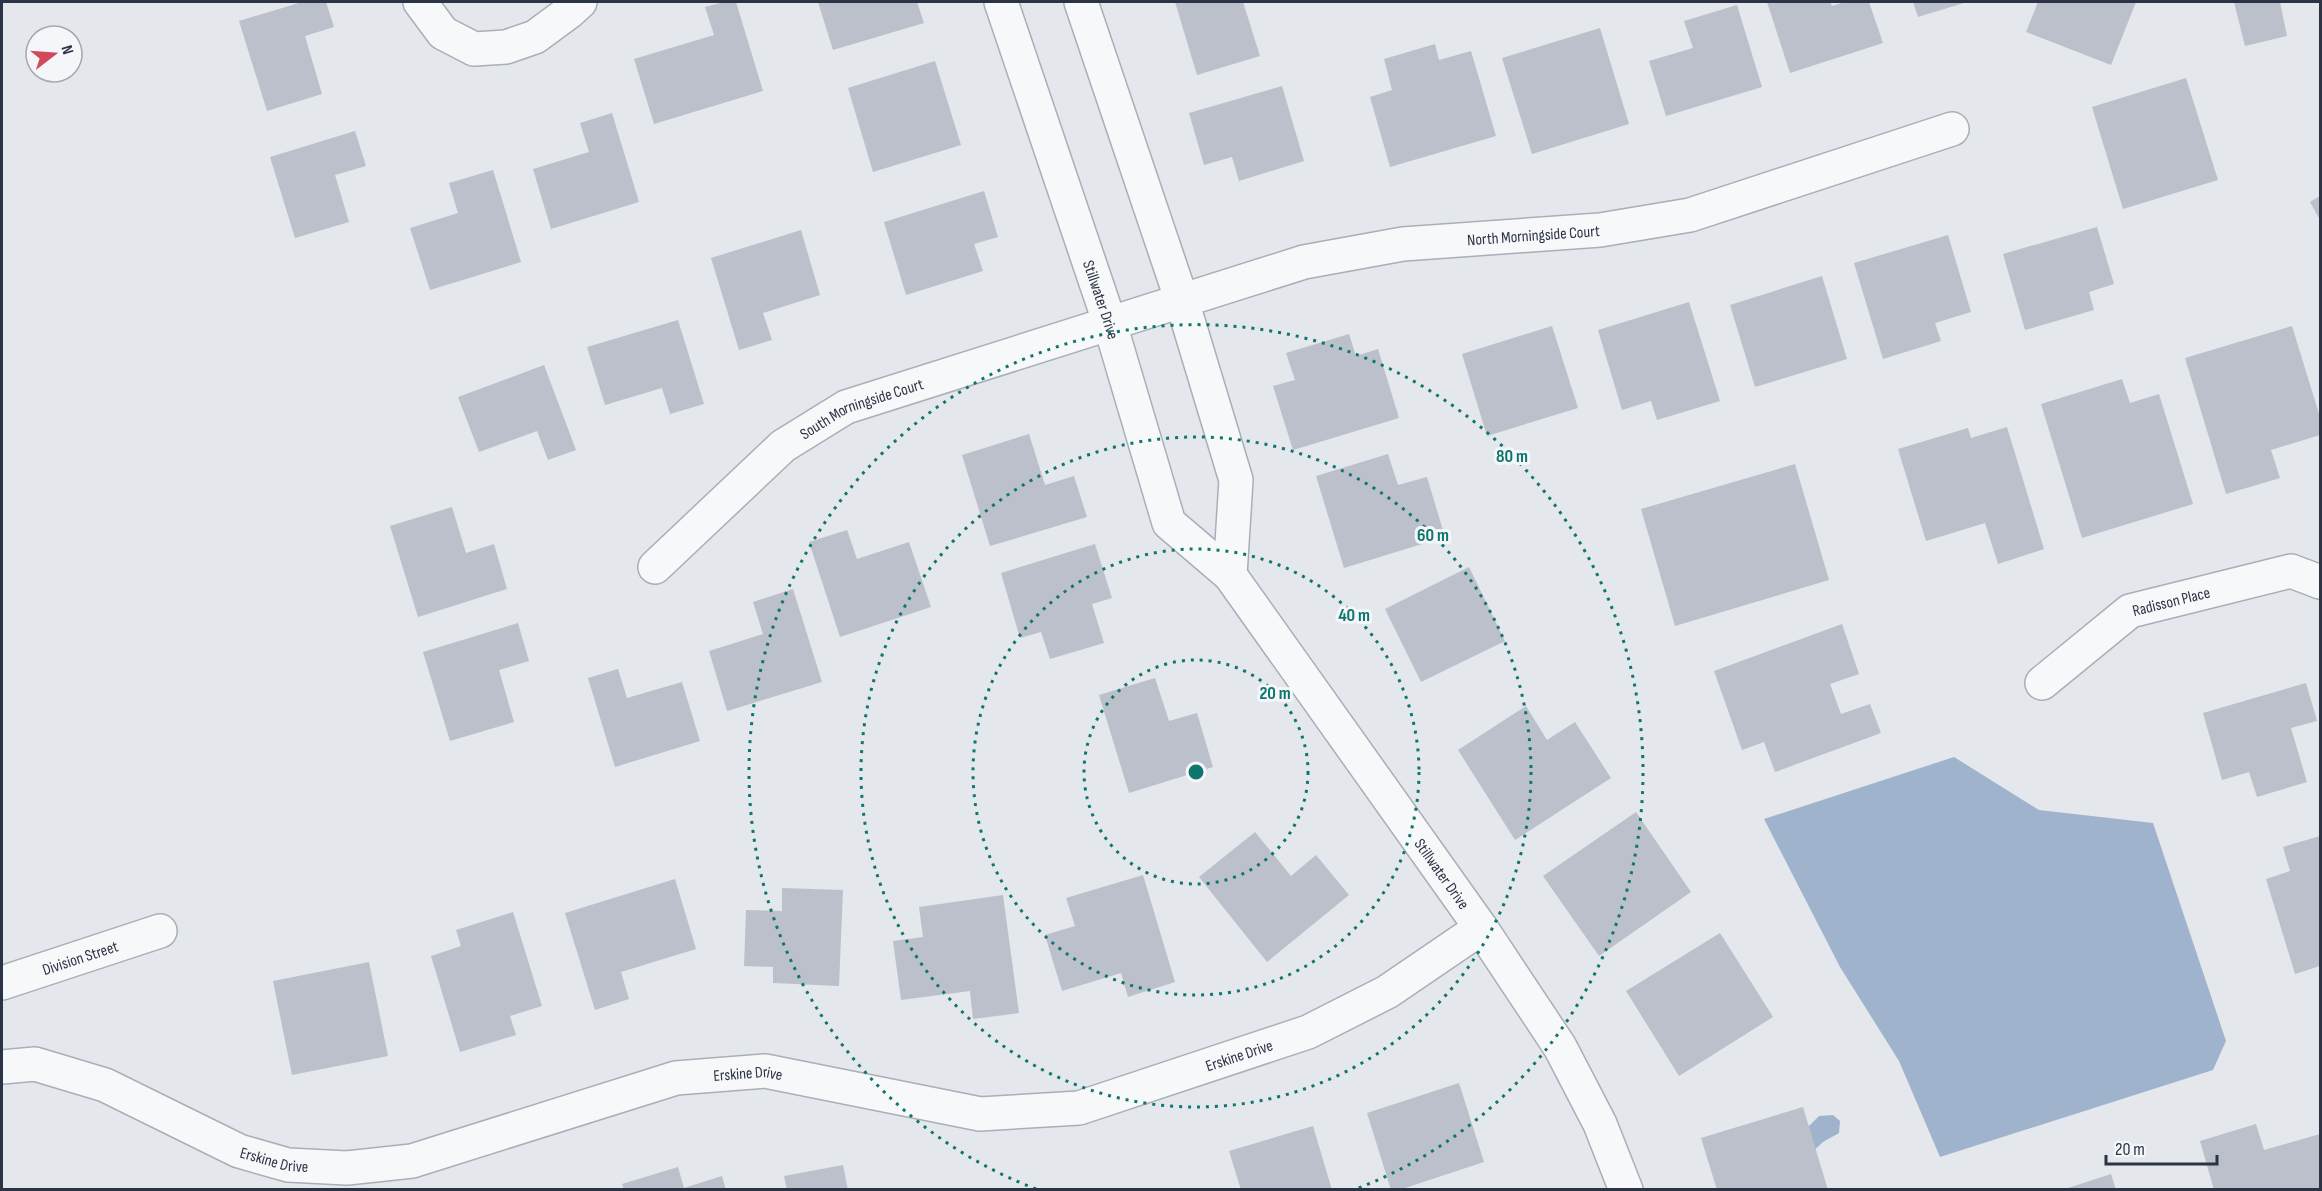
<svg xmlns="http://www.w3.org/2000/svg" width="2322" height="1191" font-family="'Sofia Sans Condensed',sans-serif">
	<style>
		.water { fill: #9fb4cc }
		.building { fill: #bbc0ca }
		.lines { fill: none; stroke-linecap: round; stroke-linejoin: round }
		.minor-casing { stroke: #a9aeb7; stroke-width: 36 }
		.minor { stroke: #f7f8fa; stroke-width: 33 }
		.ring { fill: none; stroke: #0f766e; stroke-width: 3; stroke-dasharray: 3 6 }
		.labels { text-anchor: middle; stroke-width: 6; stroke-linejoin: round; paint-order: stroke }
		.street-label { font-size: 16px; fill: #2b3445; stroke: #f4f6f9 }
		.centre { fill: #0f766e; stroke: #f4f6f9; stroke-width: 3 }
		.ring-label { font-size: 18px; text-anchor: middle; font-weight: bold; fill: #0f766e; stroke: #f4f6f9; stroke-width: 6; stroke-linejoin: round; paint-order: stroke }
	</style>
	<rect width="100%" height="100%" fill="#e4e7ec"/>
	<!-- water -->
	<g class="water">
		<polygon points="1954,757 2039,810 2153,823 2226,1041 2213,1070 1940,1157 1899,1061 1840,967 1764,819"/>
		<polygon points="1833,1115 1840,1121 1839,1133 1823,1142 1809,1155 1808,1127 1819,1116"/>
	</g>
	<!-- building -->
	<g class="building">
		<polygon points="302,2 326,2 334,27 305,36 322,94 267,111 239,21"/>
		<polygon points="724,2 736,2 763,91 654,124 634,59 714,35 705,7"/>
		<polygon points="818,2 917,2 924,23 833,50"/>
		<polygon points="1175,2 1243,2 1260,56 1197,75"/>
		<polygon points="1767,2 1830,2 1832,6 1845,2 1869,2 1883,43 1790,73"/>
		<polygon points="1913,2 1967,2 1918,17"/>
		<polygon points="2038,2 2136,2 2111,65 2026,32"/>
		<polygon points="2234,2 2280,2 2287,36 2245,46"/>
		<polygon points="1737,5 1762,87 1666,116 1649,61 1693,48 1684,21"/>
		<polygon points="1600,28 1629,124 1532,154 1502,58"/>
		<polygon points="1435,44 1439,60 1471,51 1496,136 1390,167 1370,97 1392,90 1384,59"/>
		<polygon points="935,61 961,145 873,172 848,88"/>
		<polygon points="2186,78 2218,180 2123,209 2092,107"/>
		<polygon points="1282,86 1304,161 1239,181 1232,157 1204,165 1189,113"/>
		<polygon points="612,113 639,202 551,229 533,169 589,152 580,123"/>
		<polygon points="355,131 366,166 335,175 349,222 295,238 270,157"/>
		<polygon points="493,170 521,262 430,290 410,228 458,213 449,183"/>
		<polygon points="984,191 998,237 974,244 983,271 906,295 884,222"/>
		<polygon points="2320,196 2320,220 2310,202"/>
		<polygon points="2097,227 2114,284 2089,292 2094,310 2025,330 2003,254"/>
		<polygon points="801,230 820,295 763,313 772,340 739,350 711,258"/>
		<polygon points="1948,235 1971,312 1935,323 1941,341 1883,359 1854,263"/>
		<polygon points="1822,276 1847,359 1755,387 1730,305"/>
		<polygon points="1689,302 1720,401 1657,420 1651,401 1622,410 1598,330"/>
		<polygon points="678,320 704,404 670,414 662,388 605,405 587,347"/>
		<polygon points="1552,326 1578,408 1487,436 1462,354"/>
		<polygon points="2292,326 2320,417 2320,435 2271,450 2280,478 2226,494 2185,358"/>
		<polygon points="1349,334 1356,356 1378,349 1399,418 1293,450 1273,386 1295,380 1286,353"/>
		<polygon points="544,365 576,450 548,460 537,431 479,452 458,397"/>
		<polygon points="2122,379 2130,403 2159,394 2193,504 2082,538 2041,404"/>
		<polygon points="2007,427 2044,549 1998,564 1985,523 1926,541 1898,449 1968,428 1971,438"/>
		<polygon points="1029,434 1045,485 1074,476 1087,517 990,546 962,455"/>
		<polygon points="1388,454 1398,485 1427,477 1445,537 1344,568 1316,476"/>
		<polygon points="1795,464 1829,580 1675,626 1641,509"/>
		<polygon points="452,507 466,553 494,544 507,589 418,617 390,526"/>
		<polygon points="847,530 857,559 909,542 931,607 840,637 809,542"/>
		<polygon points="1095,544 1112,598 1092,604 1104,643 1050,659 1041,632 1020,638 1001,573"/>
		<polygon points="1469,567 1505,641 1421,682 1385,609"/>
		<polygon points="793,589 822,682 727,711 709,651 763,634 753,602"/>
		<polygon points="518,623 529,661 499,670 514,722 450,741 423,652"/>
		<polygon points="1842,624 1859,674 1830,684 1841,714 1870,704 1881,733 1775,772 1764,742 1742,750 1714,671"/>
		<polygon points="618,669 627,698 682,682 700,741 615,767 588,678"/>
		<polygon points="1155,678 1169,721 1197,713 1213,767 1129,793 1099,695"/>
		<polygon points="2306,683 2317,721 2291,728 2307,782 2257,797 2249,772 2222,780 2203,713"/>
		<polygon points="1526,706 1547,740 1575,722 1611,778 1515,840 1458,750"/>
		<polygon points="1636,812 1691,892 1599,956 1543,876"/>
		<polygon points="1255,832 1291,876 1316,855 1349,895 1267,962 1199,877"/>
		<polygon points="2320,836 2320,966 2295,974 2266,879 2290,871 2283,847"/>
		<polygon points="1143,875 1175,982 1128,997 1121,973 1062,991 1045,935 1075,926 1066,898"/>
		<polygon points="675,879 696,949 621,972 629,999 595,1010 565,913"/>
		<polygon points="782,888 843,890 839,986 773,983 773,967 744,966 746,910 782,911"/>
		<polygon points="1003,895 1019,1013 973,1019 970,991 901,1000 893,941 923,937 919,907"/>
		<polygon points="513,912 542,1006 510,1016 516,1035 460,1052 431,956 461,946 456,930"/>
		<polygon points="1720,933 1773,1017 1679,1076 1626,991"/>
		<polygon points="369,962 388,1056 292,1075 273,981"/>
		<polygon points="1459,1083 1484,1162 1399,1190 1391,1190 1367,1113"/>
		<polygon points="1803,1107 1828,1190 1717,1190 1701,1138"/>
		<polygon points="2256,1124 2264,1150 2320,1134 2320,1190 2214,1190 2200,1141"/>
		<polygon points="1313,1126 1332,1190 1241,1190 1229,1151"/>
		<polygon points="843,1165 848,1190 787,1190 784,1176"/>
		<polygon points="678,1167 684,1188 722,1176 726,1190 624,1190 622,1184"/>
		<polygon points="2111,1174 2116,1190 2065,1190 2065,1189"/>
	</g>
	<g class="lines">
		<!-- minor casing -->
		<g class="minor-casing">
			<g id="minor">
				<polyline points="420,2 443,33 474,49 506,47 535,37 569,12 580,2"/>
				<path id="s1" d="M1001,2L1110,324L1169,523L1230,575L1481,928L1560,1047L1600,1124L1626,1190"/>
				<polyline points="1081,2 1182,301 1236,480 1230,575"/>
				<path id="s2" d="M655,567L783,446L846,407L1304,262L1403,244L1600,230L1690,215L1952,129"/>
				<path id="s3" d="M2042,683L2130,611L2291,571L2320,582"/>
				<path id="s4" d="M2,983L160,931"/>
				<path id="s5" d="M2,1067L35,1064L105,1085L239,1151L288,1165L347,1168L412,1161L676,1078L765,1071L980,1114L1079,1108L1308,1032L1387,992L1481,928"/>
			</g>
		</g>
		<!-- minor -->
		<use href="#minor" class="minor"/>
	</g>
	<!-- distance rings -->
	<g class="ring">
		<circle cx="1196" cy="772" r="112"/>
		<circle cx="1196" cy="772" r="223"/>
		<circle cx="1196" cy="772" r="335"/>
		<path d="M1036 1189A447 447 0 1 1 1356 1189"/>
	</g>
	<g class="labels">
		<!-- street labels -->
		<g class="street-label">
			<text dy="6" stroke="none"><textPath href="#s2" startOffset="962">North Morningside Court</textPath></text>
			<text dy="6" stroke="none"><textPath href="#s1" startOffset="314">Stillwater Drive</textPath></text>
			<text dy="6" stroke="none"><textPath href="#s2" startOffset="264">South Morningside Court</textPath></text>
			<text dy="6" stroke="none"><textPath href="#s3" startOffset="156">Radisson Place</textPath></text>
			<text dy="6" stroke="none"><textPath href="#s1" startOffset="994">Stillwater Drive</textPath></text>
			<text dy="6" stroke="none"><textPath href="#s4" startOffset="82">Division Street</textPath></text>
			<text dy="6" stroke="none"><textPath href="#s5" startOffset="1284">Erskine Drive</textPath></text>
			<text dy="6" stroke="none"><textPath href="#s5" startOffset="780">Erskine Drive</textPath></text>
			<text dy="6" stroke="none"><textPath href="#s5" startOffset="292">Erskine Drive</textPath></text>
		</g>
	</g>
	<circle cx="1196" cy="772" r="9" class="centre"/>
	<g class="ring-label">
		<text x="1512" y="462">80 m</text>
		<text x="1433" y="541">60 m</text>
		<text x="1354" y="621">40 m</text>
		<text x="1275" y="699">20 m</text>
	</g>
	<!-- border -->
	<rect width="2322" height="1191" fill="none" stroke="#2b3445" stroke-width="6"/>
	<!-- north arrow -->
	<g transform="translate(54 54) rotate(73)"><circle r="28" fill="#f4f6f9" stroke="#a4a8b1" stroke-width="1.5"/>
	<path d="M0-4.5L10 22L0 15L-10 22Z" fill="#d1495b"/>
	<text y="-9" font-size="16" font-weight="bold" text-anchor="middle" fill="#2b3445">N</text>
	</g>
	<!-- scale -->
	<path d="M2106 1155v9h111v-9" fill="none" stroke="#2b3445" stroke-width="3"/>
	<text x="2115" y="1155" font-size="18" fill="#2b3445" stroke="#f4f6f9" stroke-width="4.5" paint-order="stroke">20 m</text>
</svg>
